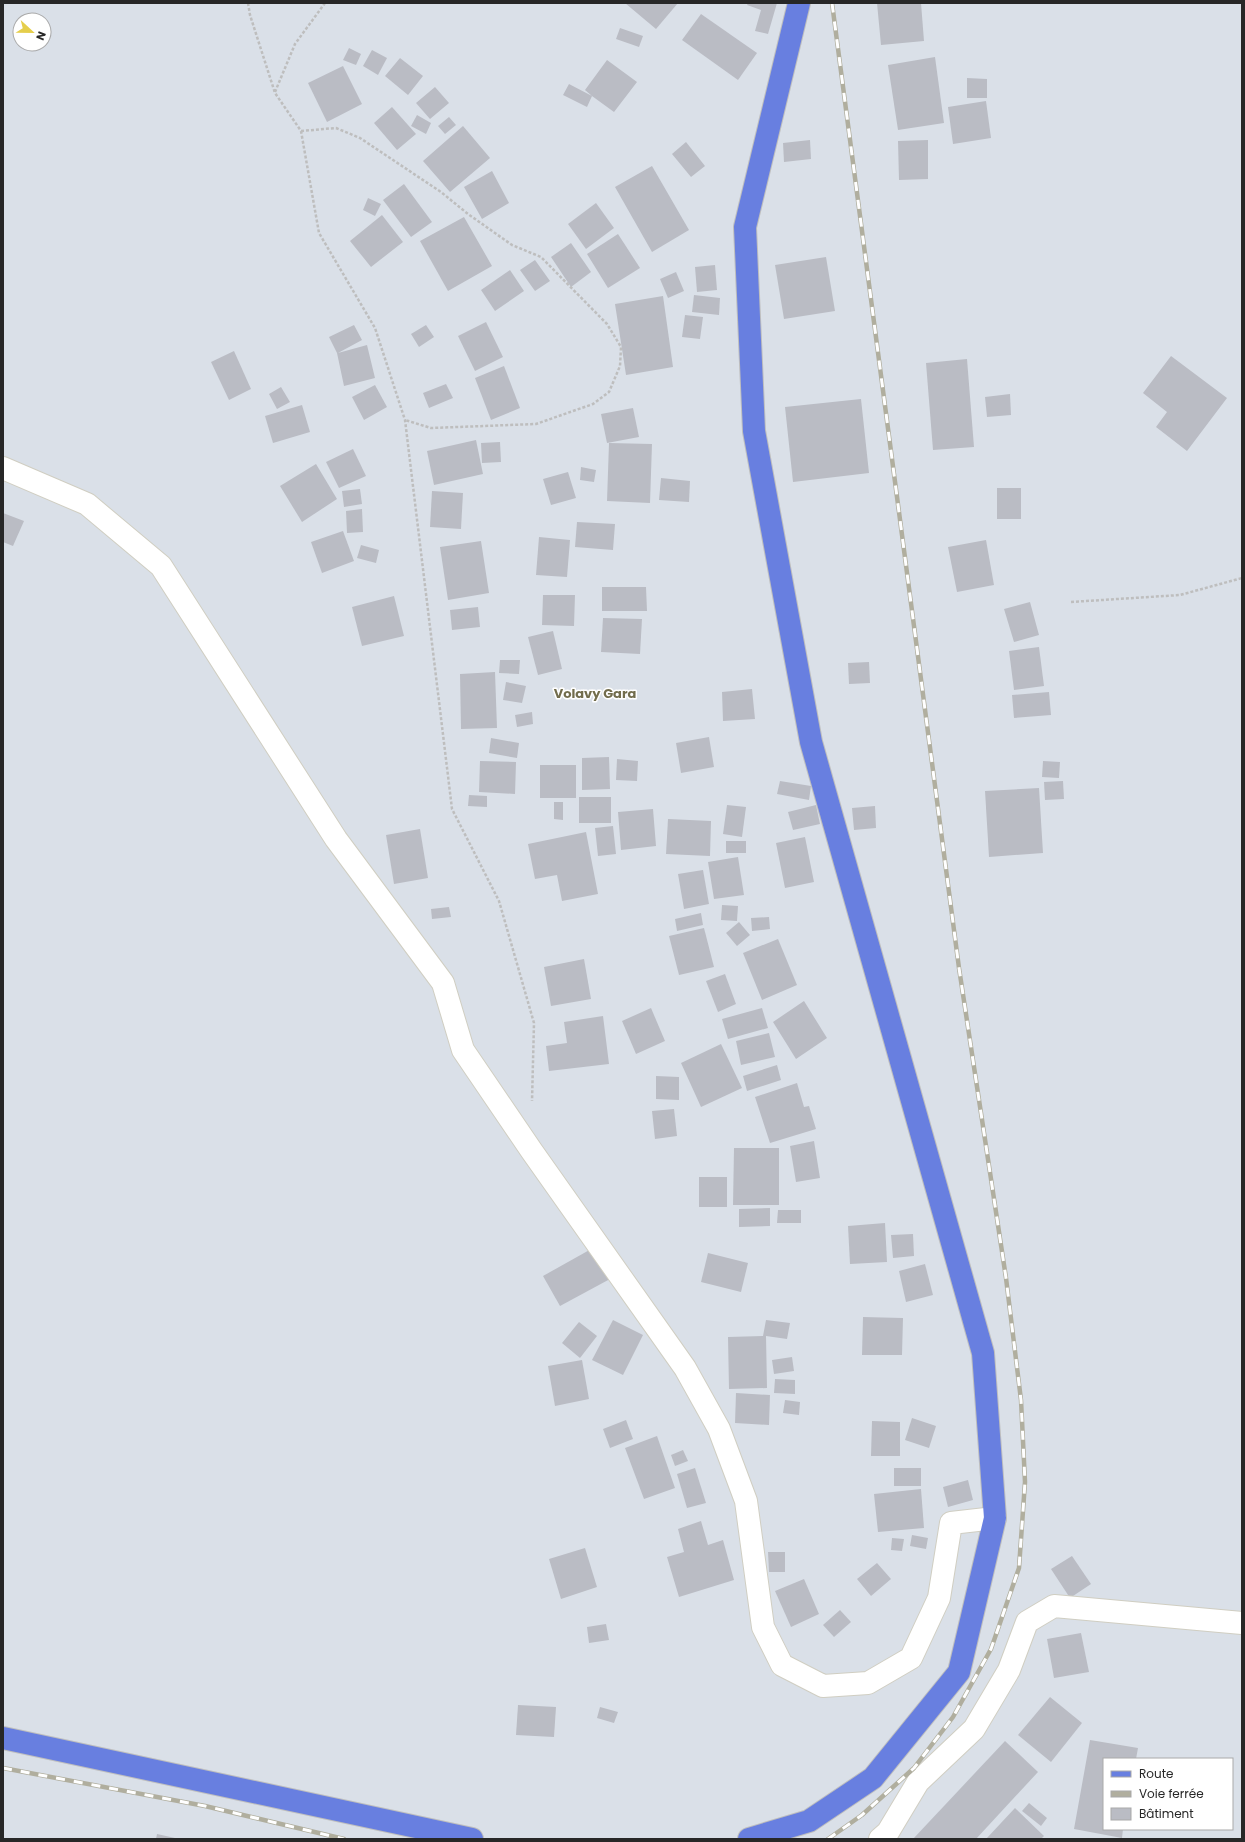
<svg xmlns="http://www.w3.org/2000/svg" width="1245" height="1842" font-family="Poppins,sans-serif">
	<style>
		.building { fill: #babcc4 }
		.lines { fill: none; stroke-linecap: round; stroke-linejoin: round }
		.street-casing { stroke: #d0cec2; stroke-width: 24 }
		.primary-casing { stroke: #bebebe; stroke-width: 24 }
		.path { stroke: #bebebe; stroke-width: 2.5; stroke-dasharray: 3 2; stroke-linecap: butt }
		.street { stroke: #fff; stroke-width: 22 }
		.primary { stroke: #687fe0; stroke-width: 22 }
		.rail-casing { stroke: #b0ae9e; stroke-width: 4.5 }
		.rail { stroke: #fff; stroke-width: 3; stroke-dasharray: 9; stroke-linecap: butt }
		.labels { text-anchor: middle; stroke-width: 3; stroke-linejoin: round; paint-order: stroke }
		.neighbourhood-label { font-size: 13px; font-weight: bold; fill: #726d4d; stroke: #fff }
	</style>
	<rect width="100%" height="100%" fill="#dae0e8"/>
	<!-- building -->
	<g class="building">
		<polygon points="625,3 678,3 656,29"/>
		<polygon points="748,3 777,3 768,34 755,31 761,10 747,5"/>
		<polygon points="877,3 921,3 924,41 881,45"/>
		<polygon points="701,14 757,53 738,80 682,40"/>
		<polygon points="620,28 643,36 639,47 616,39"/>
		<polygon points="349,48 361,54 356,65 343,60"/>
		<polygon points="372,50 387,58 378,75 363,66"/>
		<polygon points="935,57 944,123 898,130 888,65"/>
		<polygon points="400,58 423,76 408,95 385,76"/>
		<polygon points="607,60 637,82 614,112 592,96 587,107 563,95 569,84 592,96 585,90"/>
		<polygon points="343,66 362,104 327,122 308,83"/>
		<polygon points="967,78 987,79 987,98 967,98"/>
		<polygon points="435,87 449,103 430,119 416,103"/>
		<polygon points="986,101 991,138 953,144 948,107"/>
		<polygon points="392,107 416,134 397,150 374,123"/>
		<polygon points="417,115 431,123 426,134 411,126"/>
		<polygon points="449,117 456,125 445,134 438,126"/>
		<polygon points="463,126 490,158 450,192 423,161"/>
		<polygon points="810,140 811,159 784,162 783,143"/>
		<polygon points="928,140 928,179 899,180 898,141"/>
		<polygon points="686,142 705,166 691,177 672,154"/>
		<polygon points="652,166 689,230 652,252 615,187"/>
		<polygon points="492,171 509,203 482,219 464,187"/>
		<polygon points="404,184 432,222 411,237 383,200"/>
		<polygon points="368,198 381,204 375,216 363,210"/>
		<polygon points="596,203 614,228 586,249 568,224"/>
		<polygon points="382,215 403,242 371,267 350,241"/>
		<polygon points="464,217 492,266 448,291 420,241"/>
		<polygon points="618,234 640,268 608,288 587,254"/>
		<polygon points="571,243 591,272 571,287 551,257"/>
		<polygon points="826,257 835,311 784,319 775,265"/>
		<polygon points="535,260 550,281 535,291 520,270"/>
		<polygon points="715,265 717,290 697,292 695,267"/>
		<polygon points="510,270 524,291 495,311 481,290"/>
		<polygon points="676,272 684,291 668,298 660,279"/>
		<polygon points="694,295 720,298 719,315 692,312"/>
		<polygon points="663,296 673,367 626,375 615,304"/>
		<polygon points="685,315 703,317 700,339 682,337"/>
		<polygon points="486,322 503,357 475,371 458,336"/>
		<polygon points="354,325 362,340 338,353 367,345 375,378 344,386 337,353 329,337"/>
		<polygon points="426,325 434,337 419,347 411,334"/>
		<polygon points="234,351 251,389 229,400 211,362"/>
		<polygon points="1171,356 1227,398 1187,451 1156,427 1167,412 1143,393"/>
		<polygon points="967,359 974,447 933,450 926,363"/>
		<polygon points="504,366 520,408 491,420 475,378"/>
		<polygon points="446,384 453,398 429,408 423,393"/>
		<polygon points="375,385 387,407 364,420 352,397"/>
		<polygon points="281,387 290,402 277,409 269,394"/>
		<polygon points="1010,394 1011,415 987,417 985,397"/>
		<polygon points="861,399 869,473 793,482 785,407"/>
		<polygon points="302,405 310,432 273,443 265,416"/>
		<polygon points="633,408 639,437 607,443 601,414"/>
		<polygon points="476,440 483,474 434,485 427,451"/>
		<polygon points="500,442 501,462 482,463 481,443"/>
		<polygon points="609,443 652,444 650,503 607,501"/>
		<polygon points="353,449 366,476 339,488 326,462"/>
		<polygon points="316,464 337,499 302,522 280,486"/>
		<polygon points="581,467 596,470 594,482 580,480"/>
		<polygon points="568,472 576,498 551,505 543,479"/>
		<polygon points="661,478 690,481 689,502 659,500"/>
		<rect x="997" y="488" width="24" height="31"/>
		<polygon points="360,489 362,504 344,507 342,491"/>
		<polygon points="432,491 463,493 461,529 430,527"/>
		<polygon points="362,509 363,532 347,533 346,511"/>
		<polygon points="3,513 24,521 13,546 3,542"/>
		<polygon points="577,522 615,524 613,550 575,547"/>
		<polygon points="343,531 354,561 322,573 311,542"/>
		<polygon points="539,537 570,540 567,577 536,575"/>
		<polygon points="986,540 994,585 957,592 948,547"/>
		<polygon points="481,541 489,593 448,600 440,547"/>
		<polygon points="361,545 379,550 376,563 357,558"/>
		<polygon points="602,587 646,587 647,611 602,611"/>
		<polygon points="543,595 575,595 574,626 542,625"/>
		<polygon points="394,596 404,636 362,646 352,607"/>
		<polygon points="1030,602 1039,635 1014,642 1004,609"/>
		<polygon points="478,607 480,627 452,630 450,610"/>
		<polygon points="603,618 642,619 640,654 601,652"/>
		<polygon points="553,631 562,669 538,675 528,637"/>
		<polygon points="1039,647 1044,686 1014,690 1009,651"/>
		<polygon points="500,660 520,660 519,674 499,673"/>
		<polygon points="869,662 870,683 849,684 848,663"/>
		<polygon points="495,672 497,728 461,729 460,674"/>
		<polygon points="506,682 526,686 522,703 503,700"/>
		<polygon points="752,689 755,719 723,721 722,692"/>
		<polygon points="1049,692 1051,715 1014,718 1012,695"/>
		<polygon points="532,712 533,724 517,727 515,715"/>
		<polygon points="709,737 714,767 681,773 676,743"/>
		<polygon points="491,738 519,743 517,758 489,753"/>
		<polygon points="609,757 610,789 582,790 582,758"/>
		<polygon points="617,759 638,761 637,781 616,780"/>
		<polygon points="480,761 516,762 515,794 479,792"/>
		<polygon points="1043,761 1060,762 1059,778 1042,777"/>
		<rect x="540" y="765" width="36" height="33"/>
		<polygon points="780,781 811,786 809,800 777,794"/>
		<polygon points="1063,781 1064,799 1045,800 1044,782"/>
		<polygon points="1039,788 1043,853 989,857 985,791"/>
		<polygon points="469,795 487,796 487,807 468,806"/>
		<rect x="579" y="797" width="32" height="26"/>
		<polygon points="554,802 563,802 563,820 554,819"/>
		<polygon points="727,805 746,807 742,837 723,834"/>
		<polygon points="816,805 820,824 793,830 788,812"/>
		<polygon points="875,806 876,828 854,830 852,808"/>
		<polygon points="653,809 656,846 621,850 618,812"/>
		<polygon points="668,819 711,821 710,856 666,854"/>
		<polygon points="613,826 616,854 598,856 595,828"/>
		<polygon points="420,829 428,878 394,884 386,835"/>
		<polygon points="586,832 598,894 562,901 557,875 535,879 528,844"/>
		<polygon points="805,837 814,882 785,888 776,843"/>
		<rect x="726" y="841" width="20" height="12"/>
		<polygon points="738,857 744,895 714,899 708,862"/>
		<polygon points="703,870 709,904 684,909 678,874"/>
		<polygon points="722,905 738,906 737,921 721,920"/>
		<polygon points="449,907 451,917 432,919 431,909"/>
		<polygon points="701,913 703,925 677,931 675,919"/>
		<polygon points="769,917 770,929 752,931 751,918"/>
		<polygon points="739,922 750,935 737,946 726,933"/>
		<polygon points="704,928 714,967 679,975 669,936"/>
		<polygon points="778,939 797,985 762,1000 743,953"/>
		<polygon points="584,959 591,999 551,1006 544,967"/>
		<polygon points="725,974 736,1004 718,1012 706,981"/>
		<polygon points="804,1001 827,1038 796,1059 773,1022"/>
		<polygon points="651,1008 665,1041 636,1054 622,1021"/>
		<polygon points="762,1008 768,1028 728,1039 722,1019"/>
		<polygon points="603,1016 609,1064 549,1071 546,1046 567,1043 564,1022"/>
		<polygon points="769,1033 775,1057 741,1065 736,1041"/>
		<polygon points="721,1044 742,1088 701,1107 681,1063"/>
		<polygon points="777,1065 781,1080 747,1091 743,1076"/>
		<polygon points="656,1076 679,1077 679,1100 656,1099"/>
		<polygon points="797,1083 804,1107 809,1106 816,1129 770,1143 755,1097"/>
		<polygon points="674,1109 677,1136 655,1139 652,1111"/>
		<polygon points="814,1141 820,1178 796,1182 790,1146"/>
		<polygon points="734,1148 779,1148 779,1205 733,1205"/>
		<rect x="699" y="1177" width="28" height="30"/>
		<polygon points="770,1208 770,1226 739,1227 739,1209"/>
		<polygon points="778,1210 801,1210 801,1223 777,1223"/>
		<polygon points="885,1223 887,1262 850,1264 848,1226"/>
		<polygon points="913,1234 914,1256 893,1258 891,1235"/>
		<polygon points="593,1248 610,1279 560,1306 543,1276"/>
		<polygon points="708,1253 748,1263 741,1292 701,1282"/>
		<polygon points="925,1264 933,1295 906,1302 899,1271"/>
		<polygon points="863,1317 903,1318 902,1355 862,1355"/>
		<polygon points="613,1320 643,1335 623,1375 592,1360"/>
		<polygon points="766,1320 790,1323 787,1339 766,1336 767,1388 729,1389 728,1337 763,1336"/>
		<polygon points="579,1322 597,1336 580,1358 562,1343"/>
		<polygon points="792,1357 794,1371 774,1374 772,1360"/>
		<polygon points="582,1360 589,1399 555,1406 548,1366"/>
		<polygon points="775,1379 795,1380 795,1394 774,1393"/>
		<polygon points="736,1393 770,1395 769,1425 735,1423"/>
		<polygon points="785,1400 800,1402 799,1415 783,1413"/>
		<polygon points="912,1418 936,1426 929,1448 905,1440"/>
		<polygon points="626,1420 633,1439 610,1448 603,1429"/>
		<polygon points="872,1421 900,1422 900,1456 871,1456"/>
		<polygon points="657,1436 675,1488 644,1499 625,1448"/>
		<polygon points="683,1450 688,1461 675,1466 671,1455"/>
		<polygon points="695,1468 706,1503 687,1508 677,1474"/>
		<rect x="894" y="1468" width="27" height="18"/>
		<polygon points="968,1480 973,1500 948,1507 943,1487"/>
		<polygon points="921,1489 924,1528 878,1532 874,1494"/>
		<polygon points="701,1521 708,1545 723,1540 734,1580 679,1597 667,1557 684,1552 678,1529"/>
		<polygon points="912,1535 928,1538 926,1549 910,1546"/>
		<polygon points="892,1538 904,1539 902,1551 891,1550"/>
		<polygon points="585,1548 597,1587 561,1599 549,1559"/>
		<polygon points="768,1552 785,1552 785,1572 769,1572"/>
		<polygon points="1072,1556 1091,1584 1070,1598 1051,1569"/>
		<polygon points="877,1563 891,1579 871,1596 857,1579"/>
		<polygon points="804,1579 819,1614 791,1627 775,1591"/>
		<polygon points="840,1610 851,1622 834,1637 823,1625"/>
		<polygon points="606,1624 609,1640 589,1643 587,1627"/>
		<polygon points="1081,1633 1089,1672 1054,1678 1047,1639"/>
		<polygon points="1050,1697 1082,1723 1051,1762 1018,1735"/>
		<polygon points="518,1705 556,1707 554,1737 516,1735"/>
		<polygon points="600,1707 618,1712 614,1723 597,1718"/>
		<polygon points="1090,1740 1138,1748 1136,1759 1104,1759 1104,1829 1123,1829 1122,1838 1074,1829"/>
		<polygon points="1005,1741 1038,1772 976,1839 913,1839"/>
		<polygon points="1029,1803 1047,1818 1041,1826 1022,1811"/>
		<polygon points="1015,1808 1044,1836 1041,1839 986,1839"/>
		<polygon points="157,1834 175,1838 175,1839 156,1839"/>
	</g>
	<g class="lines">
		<!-- street casing -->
		<g class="street-casing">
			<g id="street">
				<polyline points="3,468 87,504 161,566 336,839 443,983 463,1050 531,1150 685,1368 719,1429 746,1501 763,1627 782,1665 823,1686 868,1683 911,1658 939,1598 951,1523 995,1518"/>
				<polyline points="880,1839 888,1832 918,1782 974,1729 1009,1670 1027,1622 1054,1606 1242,1623"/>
			</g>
		</g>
		<!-- primary casing -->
		<g class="primary-casing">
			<g id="primary">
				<polyline points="3,1738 472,1839"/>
				<polyline points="749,1839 809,1821 873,1778 959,1672 995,1518 983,1353 811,742 754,431 745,227 799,3"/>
			</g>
		</g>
		<!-- path -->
		<g class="path">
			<polyline points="248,3 250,15 275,93 301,131 319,233 375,328 405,420 452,809 499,901 534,1023 532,1101"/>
			<polyline points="275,92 295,44 325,3"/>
			<polyline points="301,131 336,128 360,138 441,192 468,214 512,245 541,257 607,324 621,347 620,366 609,392 593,404 536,424 431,428 405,420"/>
			<polyline points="1071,602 1180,595 1242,578"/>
		</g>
		<!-- street -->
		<use href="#street" class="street"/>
		<!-- primary -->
		<use href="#primary" class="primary"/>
		<!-- rail casing -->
		<g class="rail-casing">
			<g id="rail">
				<polyline points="3,1768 205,1806 344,1839"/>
				<polyline points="828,1839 862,1815 914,1768 953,1717 991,1649 1019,1568 1025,1482 1021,1400 1006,1278 959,968 832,3"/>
			</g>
		</g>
		<!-- rail -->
		<use href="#rail" class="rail"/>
	</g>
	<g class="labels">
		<!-- neighbourhood labels -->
		<g class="neighbourhood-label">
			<text x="595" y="698">Volavy Gara</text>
		</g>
	</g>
	<!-- border -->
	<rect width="1245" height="1842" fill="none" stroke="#272727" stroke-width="8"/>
	<!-- legend -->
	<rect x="1103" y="1758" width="130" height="72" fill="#ffffff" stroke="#a9a9a9"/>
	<rect x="1111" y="1771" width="20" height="6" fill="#687fe0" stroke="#a9a9a9"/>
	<text x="1139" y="1778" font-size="12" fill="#272727">Route</text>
	<rect x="1111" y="1791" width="20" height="6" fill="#b0ae9e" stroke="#a9a9a9"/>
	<text x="1139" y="1798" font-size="12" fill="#272727">Voie ferrée</text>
	<rect x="1111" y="1808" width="20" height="12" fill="#babcc4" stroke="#a9a9a9"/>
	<text x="1139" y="1818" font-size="12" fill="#272727">Bâtiment</text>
	<!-- north arrow -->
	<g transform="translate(32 32) rotate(112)"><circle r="19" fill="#ffffff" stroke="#a9a9a9"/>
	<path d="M0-3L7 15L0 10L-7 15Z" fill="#e5ce4b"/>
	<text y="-6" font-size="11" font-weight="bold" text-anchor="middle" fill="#272727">N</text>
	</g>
</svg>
